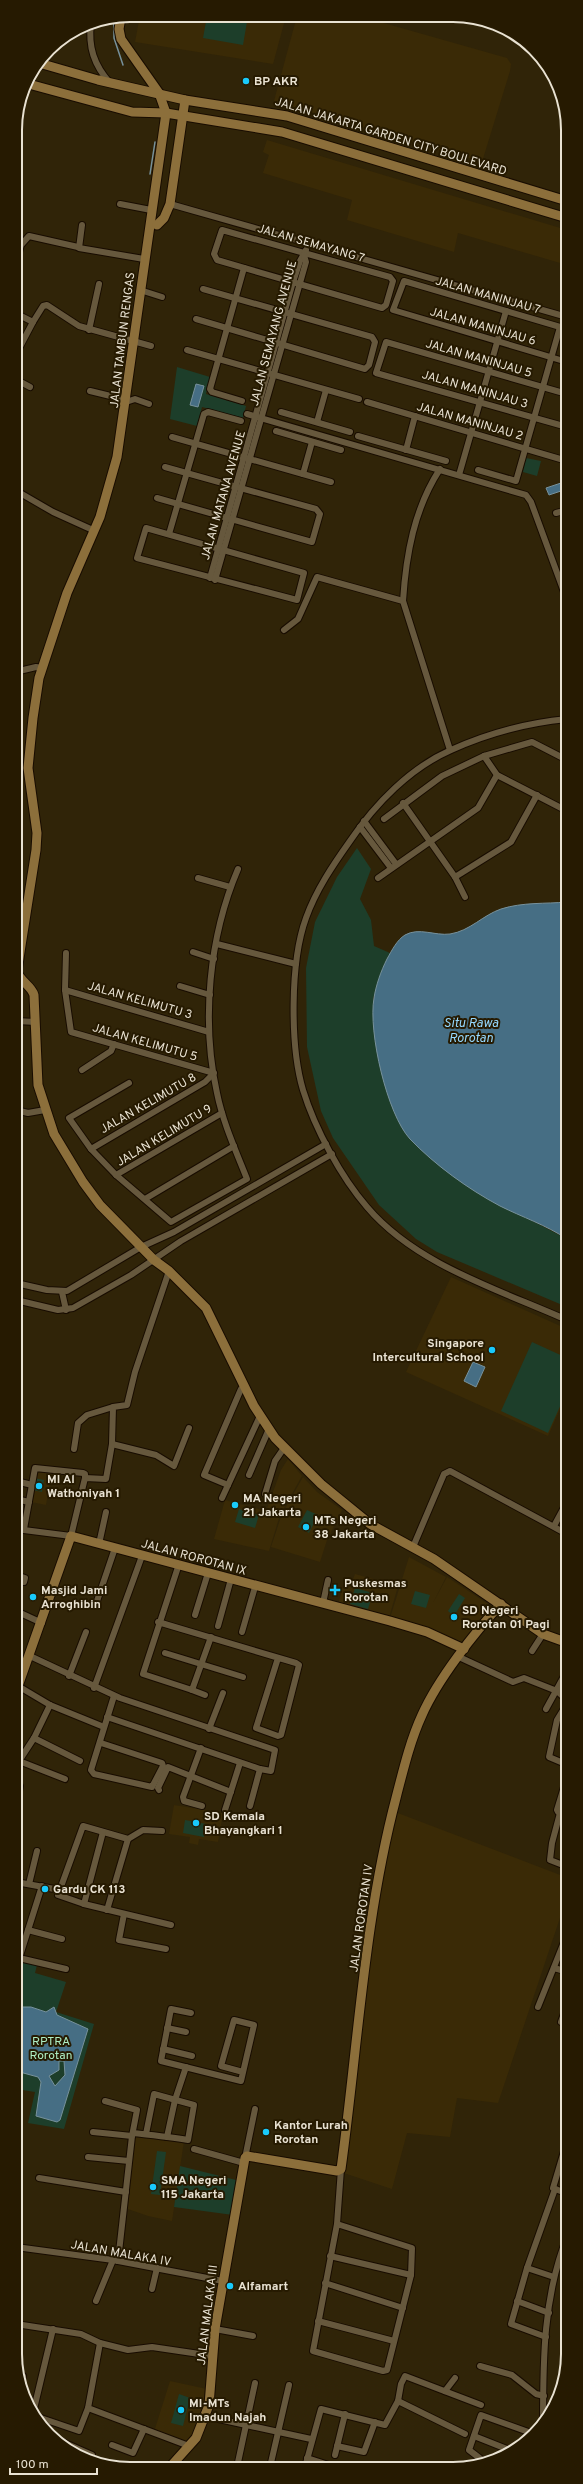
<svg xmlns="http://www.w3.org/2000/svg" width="583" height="2484" font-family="Overpass,sans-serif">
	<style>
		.built { fill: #3a2a06 }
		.green { fill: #1d3e2a }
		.water { fill: #466e84; stroke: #77919b; fill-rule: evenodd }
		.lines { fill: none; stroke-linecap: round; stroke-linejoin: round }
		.stream { stroke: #77919b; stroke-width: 1.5 }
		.street-casing { stroke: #180c00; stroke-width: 8 }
		.secondary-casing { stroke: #180c00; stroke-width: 11 }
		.street { stroke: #66583d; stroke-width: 6 }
		.secondary { stroke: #8c6f3b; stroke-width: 9 }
		.poi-dot { fill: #19cafc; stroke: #261a01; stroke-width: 1.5 }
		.labels { text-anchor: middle; stroke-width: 4; stroke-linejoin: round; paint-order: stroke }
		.poi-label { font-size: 12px; font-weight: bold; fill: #e9e2d2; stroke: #261a01; text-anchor: start }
		.street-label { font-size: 12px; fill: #e9e2d2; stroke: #261a01 }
		.park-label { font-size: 12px; fill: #aeeec4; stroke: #261a01 }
		.water-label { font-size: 13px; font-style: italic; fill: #95d8fe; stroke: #261a01 }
		.rim { fill: none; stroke: #e9e2d2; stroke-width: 2 }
	</style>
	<rect width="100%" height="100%" fill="#302408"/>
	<!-- built -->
	<g class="built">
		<polygon points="140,15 286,16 273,64 135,42"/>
		<polygon points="297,16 359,16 507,58 511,64 510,71 482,162 274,101"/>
		<polygon points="267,140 567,230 567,265 458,233 454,252 347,220 352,200 263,173 269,155 263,152"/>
		<polygon points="451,1277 567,1329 567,1393 548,1436 406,1372"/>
		<polygon points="288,1459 302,1476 280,1515 269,1551 214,1539 225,1500 266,1511 281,1470"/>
		<polygon points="32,1467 52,1471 46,1505 26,1501"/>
		<polygon points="303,1477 317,1492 342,1510 327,1540 320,1562 271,1547 282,1514"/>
		<polygon points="409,1557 446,1577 433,1603 447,1577 491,1606 461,1645 390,1618"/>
		<polygon points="355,1574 398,1586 389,1618 338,1604 345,1580 352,1582"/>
		<polygon points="174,1805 223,1813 218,1842 199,1839 198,1845 189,1843 190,1837 169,1834"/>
		<polygon points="390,1810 568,1878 568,1894 498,2103 457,2098 450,2137 407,2133 392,2189 338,2171"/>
		<polygon points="135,2136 184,2141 172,2221 148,2216 125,2208"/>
		<polygon points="170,2381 207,2389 195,2437 190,2444 154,2432"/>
	</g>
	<!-- green -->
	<g class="green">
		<polygon points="207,16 248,16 243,45 203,38"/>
		<polygon points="177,367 210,377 206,394 246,406 243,418 202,407 197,426 170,419"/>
		<polygon points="526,458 541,461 537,476 523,472"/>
		<polygon points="357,848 371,869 360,899 371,920 374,946 390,953 383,968 373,999 375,1032 477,1192 567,1239 567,1307 437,1252 416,1239 379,1205 333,1138 321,1111 307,1047 306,968 315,922 337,877"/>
		<polygon points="532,1342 567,1358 567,1391 548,1433 501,1411"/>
		<polygon points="34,1478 44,1480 42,1492 32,1490"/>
		<polygon points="239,1509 259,1515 255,1528 235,1522"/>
		<polygon points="307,1510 318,1515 309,1533 298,1527"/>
		<polygon points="355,1588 373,1593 368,1609 350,1604"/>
		<polygon points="415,1591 430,1595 426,1608 411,1604"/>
		<polygon points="459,1594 465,1598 454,1616 448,1611"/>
		<polygon points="185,1820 206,1824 204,1837 183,1833"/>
		<polygon points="23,1958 38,1961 35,1973 66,1982 56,2012 94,2024 64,2129 28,2123 35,2092 16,2089 16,1981"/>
		<polygon points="157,2151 166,2152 160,2195 151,2194"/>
		<polygon points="180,2166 236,2180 233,2215 174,2207"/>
		<polygon points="179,2394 190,2398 183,2426 171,2423"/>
	</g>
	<!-- water -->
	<g class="water">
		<polygon points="196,384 204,386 198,407 190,405"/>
		<polygon points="567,481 567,489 549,495 546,488"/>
		<path d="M567,902V1239C546,1225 522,1217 500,1206C468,1189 435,1165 410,1139C387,1114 368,1032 374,998C376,985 381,971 387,959C392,950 397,940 405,935C419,927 435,936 450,934C470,931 483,915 501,909C523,902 545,904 567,902Z"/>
		<polygon points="473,1362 485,1367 476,1387 464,1381"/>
		<path d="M19,2007H31L46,2012L54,2007L57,2015L88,2029L60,2120L57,2122L36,2116L41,2082L38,2077L16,2071V2010ZM59,2061H64L65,2075L55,2086L49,2076L59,2070Z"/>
	</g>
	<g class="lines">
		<!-- stream -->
		<g class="stream">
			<polyline points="114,18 114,38 123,65"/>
			<polyline points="150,174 155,142"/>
		</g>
		<!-- street casing -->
		<g class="street-casing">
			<g id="street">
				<path d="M91,23C88,47 94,65 110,83"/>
				<polyline points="120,204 151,210"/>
				<polyline points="170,204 567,317"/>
				<polyline points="82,225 79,248 144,259"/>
				<polygon points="222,230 390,277 393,281 386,305 382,308 217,260 214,254"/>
				<polyline points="18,255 21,245 29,236 78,247"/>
				<polyline points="140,290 162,297"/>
				<polyline points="15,313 33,322 43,306 47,305 79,326 151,346"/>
				<polyline points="196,319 365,369 369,365 375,342 372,337 203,289"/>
				<polyline points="567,329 404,281 393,310 567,362"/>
				<polyline points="89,330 99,284"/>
				<polyline points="187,350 359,399"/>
				<polyline points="15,356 33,322"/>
				<polyline points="15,379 30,387"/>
				<polyline points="90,391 127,400"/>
				<polyline points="567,394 386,342 376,373 567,427"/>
				<polyline points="242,401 212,392 210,389 244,268"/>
				<polyline points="126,402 135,399 149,404"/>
				<polyline points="367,402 567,461"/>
				<polyline points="281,412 350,432"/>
				<polyline points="247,414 526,495 531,502 567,600"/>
				<polyline points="317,422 326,390"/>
				<polyline points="276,431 341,450"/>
				<polyline points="358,436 446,461"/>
				<polyline points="172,437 331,482"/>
				<polyline points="15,439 18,441"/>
				<polyline points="406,450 415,416"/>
				<polyline points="478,470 516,481 560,327"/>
				<polyline points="303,474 312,442"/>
				<polyline points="459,475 506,311"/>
				<polyline points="15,490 53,512 95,531"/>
				<polyline points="157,498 312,542 320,514 316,509 165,467"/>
				<polyline points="556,513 567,510"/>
				<polygon points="146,528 304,573 297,600 137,558"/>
				<polyline points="169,534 204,414 208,412 241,421"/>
				<polyline points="565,543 567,543"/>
				<polyline points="210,578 293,282 300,261 306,250"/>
				<polyline points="215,580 306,262 304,255"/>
				<path d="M403,601C406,555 414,509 440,469"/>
				<polyline points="284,630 298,619 317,577 403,601 450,750"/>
				<polyline points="15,672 36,667 42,668"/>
				<path d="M567,719C527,723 488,733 451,750C410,768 375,804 350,841C333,865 316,890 306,918C290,962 290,1046 303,1090C315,1129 341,1177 367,1207C416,1265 500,1290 567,1320"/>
				<polyline points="484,756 497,775 567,811"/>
				<polyline points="403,803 455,877 465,897"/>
				<polyline points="384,819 442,776 484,756 532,742 567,760"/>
				<polyline points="364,821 396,864"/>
				<polyline points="360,827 391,868"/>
				<polyline points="455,877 511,842 537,795"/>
				<polyline points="198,878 230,887"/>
				<polyline points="378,878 478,808 497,775"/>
				<polyline points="217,944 296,964"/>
				<polyline points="193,952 214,959"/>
				<polyline points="66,953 65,990 71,1032 214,1073 205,1082 91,1149"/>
				<polyline points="180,986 210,995"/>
				<polyline points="65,990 209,1032"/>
				<polyline points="16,1021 36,1022"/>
				<polyline points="82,1070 111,1051 114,1044"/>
				<path d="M129,1083L69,1118L91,1149L116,1175L171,1222L247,1179C236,1151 223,1123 217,1093C201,1021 209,937 238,869"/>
				<polyline points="16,1110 28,1113 45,1110"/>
				<polyline points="116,1175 222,1113"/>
				<polyline points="145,1199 234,1146"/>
				<polyline points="16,1283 47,1290 67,1291 141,1247 174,1232 326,1144"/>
				<polyline points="62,1292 66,1310"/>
				<polyline points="16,1300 58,1310 73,1308 131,1275 181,1241 332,1154"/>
				<polyline points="112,1444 156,1455 174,1466 189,1428"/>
				<polyline points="74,1449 78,1423 87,1415 113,1407"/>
				<polyline points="249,1475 269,1429"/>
				<polyline points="16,1481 32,1485"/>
				<polyline points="228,1485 204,1475 241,1389 245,1385"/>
				<polyline points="265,1494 275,1461 284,1448"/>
				<polyline points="222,1498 260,1416"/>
				<polyline points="16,1499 29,1502"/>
				<polyline points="554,1526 567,1502"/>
				<polyline points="16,1529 71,1536 85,1478 106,1479 112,1444 113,1407 127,1405 135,1372 169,1271"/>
				<polyline points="24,1529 35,1468 83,1473 85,1474 85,1478"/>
				<polyline points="99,1544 106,1512"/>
				<polyline points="413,1547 444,1474 450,1471 567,1534"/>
				<polyline points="179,1564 143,1674 192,1690 211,1637"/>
				<polyline points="16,1575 25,1578 24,1582"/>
				<polyline points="97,1601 115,1548"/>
				<polyline points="323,1603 328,1580"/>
				<polyline points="16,1611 42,1623"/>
				<polyline points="195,1615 208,1573"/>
				<polyline points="158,1622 296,1663 299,1665 281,1735 278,1736 256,1728 278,1658"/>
				<polyline points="218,1626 231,1579"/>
				<polyline points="242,1632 255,1587"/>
				<polyline points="532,1651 543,1634"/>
				<polyline points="165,1653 243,1677"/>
				<polyline points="30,1656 120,1698 275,1750 271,1771 260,1769 107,1717"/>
				<polyline points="459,1657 513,1682 524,1678 557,1691 568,1701"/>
				<polyline points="69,1676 86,1632"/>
				<polyline points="18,1686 50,1705 104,1727"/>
				<polyline points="94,1688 142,1556"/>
				<polyline points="192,1690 205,1695"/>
				<polyline points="568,1702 557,1720 549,1757 568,1765"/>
				<polyline points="546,1709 568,1669"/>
				<polyline points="209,1729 223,1693"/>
				<polyline points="34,1738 80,1761"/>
				<polyline points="101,1743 162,1763 163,1766 152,1787 94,1774 91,1770 114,1696"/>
				<polyline points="201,1748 183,1797 184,1801 202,1806"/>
				<polyline points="19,1761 65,1779"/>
				<polyline points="16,1770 19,1761 34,1738 50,1705"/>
				<polyline points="568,1774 557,1810 558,1812 568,1815"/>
				<polyline points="16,1781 20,1786 16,1806"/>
				<polyline points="159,1790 158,1788 168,1767 231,1792"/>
				<polyline points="250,1806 260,1769"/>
				<polyline points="225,1810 240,1763"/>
				<polyline points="560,1813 552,1843 550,1860 568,1867"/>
				<polyline points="162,1831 143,1830 128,1839 83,1826 58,1895 84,1904 171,1925"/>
				<polyline points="16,1882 60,1890"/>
				<polyline points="29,1884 37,1851"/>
				<polyline points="84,1904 103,1832"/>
				<polyline points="107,1910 128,1839"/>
				<polyline points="124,1914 119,1940 166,1949"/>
				<polyline points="28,1930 62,1939"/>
				<polyline points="19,1958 66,1969"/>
				<polyline points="16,1968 42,1886"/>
				<polyline points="554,1968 568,1972"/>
				<polyline points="538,2007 568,1932"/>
				<polyline points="191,2013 171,2009 161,2061 241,2081 254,2025 234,2020 221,2066 243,2072"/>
				<polyline points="561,2022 568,2003"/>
				<polyline points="167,2028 186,2032"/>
				<polyline points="163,2049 192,2056"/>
				<polyline points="105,2101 137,2110 132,2136"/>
				<polyline points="93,2132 132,2136 118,2261"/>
				<path d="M133,2133C151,2135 170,2137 188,2140L194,2105L154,2094L146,2134"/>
				<polyline points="167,2137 175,2100 186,2067"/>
				<polyline points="568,2138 553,2188 568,2194"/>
				<polyline points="194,2149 244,2163"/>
				<polyline points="88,2157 129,2161"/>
				<polyline points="245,2158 255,2109"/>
				<polyline points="560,2166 568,2169"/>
				<polyline points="39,2178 126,2192"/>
				<polyline points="337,2224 412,2248 411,2275 387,2370 383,2371 313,2351 337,2224 341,2169"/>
				<polyline points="16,2247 113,2260 223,2281"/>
				<polyline points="330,2256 411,2275"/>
				<polyline points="527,2268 511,2324 546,2337"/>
				<polyline points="554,2277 527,2268 555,2189"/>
				<polyline points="325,2283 403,2308"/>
				<polyline points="152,2289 157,2268"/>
				<polyline points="96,2301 113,2260"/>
				<polyline points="517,2301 549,2313"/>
				<polyline points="318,2321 394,2341"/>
				<polyline points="16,2324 81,2334 100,2343 128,2350 152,2347 213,2356"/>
				<polyline points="215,2329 253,2336"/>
				<polyline points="100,2343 88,2408 189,2446"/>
				<polyline points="480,2366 512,2375 536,2394 544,2396"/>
				<polyline points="17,2374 23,2376"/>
				<polyline points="445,2391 455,2378"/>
				<polyline points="398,2401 401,2384 405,2376 481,2405"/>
				<polyline points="33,2413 53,2329"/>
				<polyline points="35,2416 79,2431 88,2408"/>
				<polyline points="205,2416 311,2439"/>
				<path d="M543,2424C543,2362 543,2294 568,2235"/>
				<polyline points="474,2436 512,2451"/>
				<polyline points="51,2437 92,2455 91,2458"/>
				<polyline points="112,2445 133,2453 144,2429"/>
				<polyline points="337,2446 364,2452 375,2422"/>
				<polyline points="335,2455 345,2414"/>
				<polyline points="307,2458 338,2468"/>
				<polyline points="486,2463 469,2450 481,2415 534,2434"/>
				<polyline points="237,2467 255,2383"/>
				<polyline points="270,2467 289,2385"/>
				<polyline points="305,2467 321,2409 385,2425 398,2401 465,2434"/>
			</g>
		</g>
		<!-- secondary casing -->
		<g class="secondary-casing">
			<g id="secondary">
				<path d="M121,17L119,29L121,39L159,93L166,113L117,457L100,517L67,593L39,678L33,718L28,768L37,833L36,850L17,971C19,981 31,985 34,995L38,1085L54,1134L83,1182L100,1205L154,1260L169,1271L206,1308L254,1406L275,1438L321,1484L370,1524L434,1559L543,1634L568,1643"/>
				<polyline points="39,63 98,80 185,100 287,116 567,201"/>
				<polyline points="25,83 132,112 166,113 282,132 567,218"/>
				<polyline points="157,225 164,218 170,204 185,100"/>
				<polyline points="16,1686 18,1686 71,1536 390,1621 427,1632 464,1649"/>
				<path d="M170,2467L196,2438L209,2405L215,2329L245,2158L247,2156L337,2171L341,2169C358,2046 364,1919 396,1798C403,1771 410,1741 422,1715C438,1679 474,1633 501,1604"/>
			</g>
		</g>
		<!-- street -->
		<use href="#street" class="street"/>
		<!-- secondary -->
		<use href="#secondary" class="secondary"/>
	</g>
	<!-- markers -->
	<g class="poi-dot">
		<circle cx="246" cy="81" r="4"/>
		<circle cx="492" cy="1350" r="4"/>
		<circle cx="39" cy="1486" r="4"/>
		<circle cx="235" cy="1505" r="4"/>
		<circle cx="306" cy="1527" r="4"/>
		<path d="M333 1584h4v4h4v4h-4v4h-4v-4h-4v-4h4z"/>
		<circle cx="33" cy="1597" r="4"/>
		<circle cx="454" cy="1617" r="4"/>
		<circle cx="196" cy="1823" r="4"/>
		<circle cx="45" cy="1889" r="4"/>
		<circle cx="266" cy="2132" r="4"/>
		<circle cx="153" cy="2187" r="4"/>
		<circle cx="230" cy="2286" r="4"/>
		<circle cx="181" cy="2410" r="4"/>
	</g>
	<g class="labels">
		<!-- poi labels -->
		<g class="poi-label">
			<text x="254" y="85">BP AKR</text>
			<text x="484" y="1347" text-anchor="end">Singapore<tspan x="484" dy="14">Intercultural School</tspan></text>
			<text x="47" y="1483">MI Al<tspan x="47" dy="14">Wathoniyah 1</tspan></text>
			<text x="243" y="1502">MA Negeri<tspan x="243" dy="14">21 Jakarta</tspan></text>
			<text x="314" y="1524">MTs Negeri<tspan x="314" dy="14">38 Jakarta</tspan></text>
			<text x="344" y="1587">Puskesmas<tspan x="344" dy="14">Rorotan</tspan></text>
			<text x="41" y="1594">Masjid Jami<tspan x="41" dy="14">Arroghibin</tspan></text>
			<text x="462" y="1614">SD Negeri<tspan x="462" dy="14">Rorotan 01 Pagi</tspan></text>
			<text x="204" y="1820">SD Kemala<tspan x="204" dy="14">Bhayangkari 1</tspan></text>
			<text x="53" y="1893">Gardu CK 113</text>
			<text x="274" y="2129">Kantor Lurah<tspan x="274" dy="14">Rorotan</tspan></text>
			<text x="161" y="2184">SMA Negeri<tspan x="161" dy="14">115 Jakarta</tspan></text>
			<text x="238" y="2290">Alfamart</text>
			<text x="189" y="2407">MI-MTs<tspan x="189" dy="14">Imadun Najah</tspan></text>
		</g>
		<!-- street labels -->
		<g class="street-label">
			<text transform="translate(391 136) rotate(17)" y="4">JALAN JAKARTA GARDEN CITY BOULEVARD</text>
			<text transform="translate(311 243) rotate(16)" y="4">JALAN SEMAYANG 7</text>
			<text transform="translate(488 295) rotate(16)" y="4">JALAN MANINJAU 7</text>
			<text transform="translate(483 326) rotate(16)" y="4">JALAN MANINJAU 6</text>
			<text transform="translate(273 333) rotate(-75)" y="4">JALAN SEMAYANG AVENUE</text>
			<text transform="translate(122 340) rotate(-83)" y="4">JALAN TAMBUN RENGAS</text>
			<text transform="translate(479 358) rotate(16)" y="4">JALAN MANINJAU 5</text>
			<text transform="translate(475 389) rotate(16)" y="4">JALAN MANINJAU 3</text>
			<text transform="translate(470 421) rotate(16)" y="4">JALAN MANINJAU 2</text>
			<text transform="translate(223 495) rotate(-74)" y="4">JALAN MATANA AVENUE</text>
			<text transform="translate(140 1000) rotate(16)" y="4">JALAN KELIMUTU 3</text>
			<text transform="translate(145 1042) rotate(16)" y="4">JALAN KELIMUTU 5</text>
			<text transform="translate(148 1103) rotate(-30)" y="4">JALAN KELIMUTU 8</text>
			<text transform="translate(164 1135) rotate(-31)" y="4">JALAN KELIMUTU 9</text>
			<text transform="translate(194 1557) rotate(15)" y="4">JALAN ROROTAN IX</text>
			<text transform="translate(361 1918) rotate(-82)" y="4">JALAN ROROTAN IV</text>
			<text transform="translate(121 2253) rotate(10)" y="4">JALAN MALAKA IV</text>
			<text transform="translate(207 2315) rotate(-83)" y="4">JALAN MALAKA III</text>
		</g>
		<!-- park labels -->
		<g class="park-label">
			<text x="51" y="2045">RPTRA<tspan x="51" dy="14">Rorotan</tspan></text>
		</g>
		<!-- water labels -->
		<g class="water-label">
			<text x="471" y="1027">Situ Rawa<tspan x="471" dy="15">Rorotan</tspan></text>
		</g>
	</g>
	<!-- crop -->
	<path d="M0 0H583V2484H0ZM130 22H453A108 108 0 0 1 561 130V2354A108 108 0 0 1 453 2462H130A108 108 0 0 1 22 2354V130A108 108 0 0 1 130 22Z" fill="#261a01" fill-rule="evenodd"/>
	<path class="rim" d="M130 22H453A108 108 0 0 1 561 130V2354A108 108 0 0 1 453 2462H130A108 108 0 0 1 22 2354V130A108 108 0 0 1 130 22Z"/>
	<!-- scale -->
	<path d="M10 2468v6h87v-6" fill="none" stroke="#e9e2d2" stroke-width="2"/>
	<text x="16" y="2468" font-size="12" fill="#e9e2d2" stroke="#261a01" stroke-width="3" paint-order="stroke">100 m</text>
</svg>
